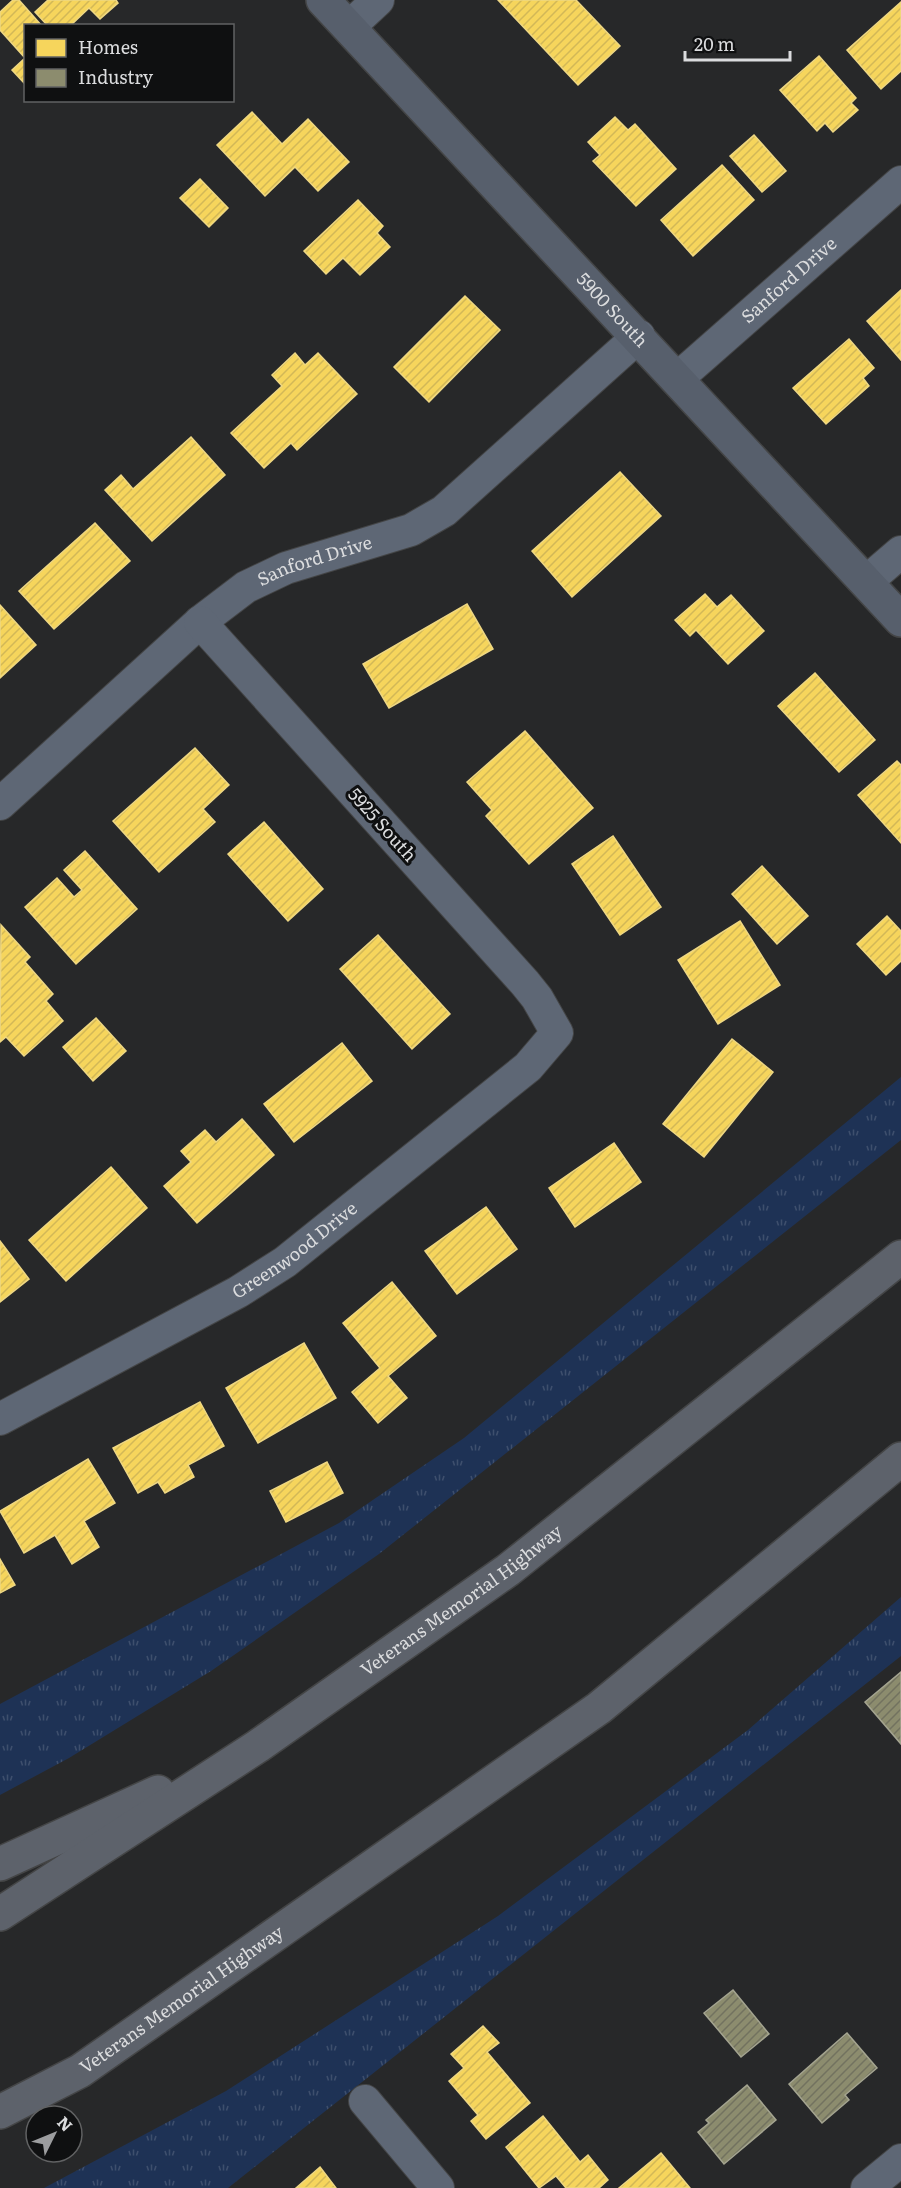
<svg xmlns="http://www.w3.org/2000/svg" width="901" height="2188" font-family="Literata,serif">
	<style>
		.grass { fill: url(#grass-tufts) }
		.homes { fill: url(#homes-hatch); stroke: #eed783; stroke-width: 1.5 }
		.industry { fill: url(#industry-hatch); stroke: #a4a490; stroke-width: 1.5 }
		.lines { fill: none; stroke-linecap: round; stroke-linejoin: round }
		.street-casing { stroke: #444546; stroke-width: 34 }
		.secondary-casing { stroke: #444546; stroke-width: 36 }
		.highway-casing { stroke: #444546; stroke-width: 36 }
		.street { stroke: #5e6775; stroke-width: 32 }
		.secondary { stroke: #575f6c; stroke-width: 33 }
		.highway { stroke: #5d626b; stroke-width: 33 }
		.labels { text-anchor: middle; stroke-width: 6; stroke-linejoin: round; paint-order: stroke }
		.street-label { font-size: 18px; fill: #dbdcde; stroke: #0f1011 }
	</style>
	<defs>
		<pattern id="grass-tufts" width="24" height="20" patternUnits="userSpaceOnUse" patternTransform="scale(1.5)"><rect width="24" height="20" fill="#1e3255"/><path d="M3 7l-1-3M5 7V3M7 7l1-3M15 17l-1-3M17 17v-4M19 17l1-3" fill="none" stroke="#3e4f6d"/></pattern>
		<pattern id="homes-hatch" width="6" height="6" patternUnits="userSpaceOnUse" patternTransform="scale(1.5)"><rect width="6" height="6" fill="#f6d55c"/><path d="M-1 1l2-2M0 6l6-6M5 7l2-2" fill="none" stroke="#d2b857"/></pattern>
		<pattern id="industry-hatch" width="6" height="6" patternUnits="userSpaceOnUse" patternTransform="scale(1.5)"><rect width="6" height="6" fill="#8c8c6e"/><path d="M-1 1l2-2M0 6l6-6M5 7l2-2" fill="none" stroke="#72725f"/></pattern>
	</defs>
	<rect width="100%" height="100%" fill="#272829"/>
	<!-- grass -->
	<g class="grass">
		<polygon points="901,1077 901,1140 379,1554 211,1671 69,1758 0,1795 0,1704 339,1523 464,1438"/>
		<polygon points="901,1597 901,1656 228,2188 44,2188 226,2091 498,1916 748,1730"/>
	</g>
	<!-- homes -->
	<g class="homes">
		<polygon points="13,0 19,0 42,26 26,26 26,85 12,70 25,58 0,30 0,12"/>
		<polygon points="48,0 116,0 118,3 100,19 89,8 70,26 48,26 35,12"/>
		<polygon points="498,0 576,0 620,46 578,85"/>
		<polygon points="901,2 901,71 881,89 847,50"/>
		<polygon points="819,56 856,98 851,103 858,110 833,132 825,123 817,131 780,90"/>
		<polygon points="252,112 282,144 308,119 349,162 318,191 295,167 265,196 217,145"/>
		<polygon points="615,117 628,130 635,124 676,169 636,206 593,161 600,155 588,142"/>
		<polygon points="754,135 786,171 762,192 730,156"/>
		<polygon points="722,165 754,200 693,256 661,220"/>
		<polygon points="200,179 228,208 209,227 180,198"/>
		<polygon points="358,200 383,226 377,233 390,247 360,275 343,258 326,274 304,251"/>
		<polygon points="901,290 901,360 867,321"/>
		<polygon points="465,296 500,330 429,402 394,367"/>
		<polygon points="849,339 874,368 863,378 869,386 826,424 793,388"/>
		<polygon points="295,353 305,365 318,353 357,394 297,450 291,443 264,468 231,433 282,386 272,375"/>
		<polygon points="191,437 225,475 152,541 105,490 121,475 133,489"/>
		<polygon points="620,472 661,516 572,597 532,551"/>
		<polygon points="95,523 130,561 54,629 19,591"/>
		<polygon points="705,594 717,607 731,595 764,631 728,664 696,630 690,636 675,620"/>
		<polygon points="467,604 493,649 389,708 363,664"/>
		<polygon points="0,605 36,645 0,678"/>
		<polygon points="815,673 875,740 839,772 778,706"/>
		<polygon points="525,731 593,808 529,864 486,816 492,810 467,782"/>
		<polygon points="195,748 229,785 203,809 215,822 159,872 113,821"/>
		<polygon points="897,761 901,765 901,843 858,795"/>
		<polygon points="264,822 323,889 288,921 228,854"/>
		<polygon points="613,836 661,907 620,935 572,864"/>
		<polygon points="85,851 137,909 76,964 25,907 57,878 74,897 82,890 64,870"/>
		<polygon points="762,866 808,916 777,944 732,894"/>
		<polygon points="887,916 901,931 901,961 886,975 857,944"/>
		<polygon points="740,921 780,985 718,1024 678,960"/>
		<polygon points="1,925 30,957 25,962 53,994 46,1001 63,1021 24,1056 6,1037 0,1042"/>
		<polygon points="378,935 450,1014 412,1049 340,969"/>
		<polygon points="96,1018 126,1051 93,1081 63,1047"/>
		<polygon points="732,1039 773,1072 704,1157 663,1124"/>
		<polygon points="342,1043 372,1081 294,1142 264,1104"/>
		<polygon points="242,1119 274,1155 197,1223 164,1186 191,1162 181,1151 205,1130 216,1142"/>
		<polygon points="614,1143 641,1182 575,1227 549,1188"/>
		<polygon points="111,1167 147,1208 66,1281 29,1240"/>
		<polygon points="486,1207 517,1249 457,1294 425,1251"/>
		<polygon points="0,1241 29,1279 0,1302"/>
		<polygon points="392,1282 436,1336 388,1376 407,1398 378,1423 352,1392 380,1368 343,1323"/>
		<polygon points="304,1343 336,1398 258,1443 226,1388"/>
		<polygon points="200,1402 224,1446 188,1465 194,1477 165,1493 158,1482 138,1493 113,1448"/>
		<polygon points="88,1459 115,1503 84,1521 99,1547 72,1564 55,1535 24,1553 0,1511"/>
		<polygon points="327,1462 343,1493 286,1522 270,1491"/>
		<polygon points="0,1559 15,1585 0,1593"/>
		<polygon points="483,2026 499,2043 487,2052 530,2103 486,2139 471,2121 478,2115 449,2081 464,2068 451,2054"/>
		<polygon points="543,2116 580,2162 588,2155 608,2180 599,2188 566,2188 556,2176 539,2188 506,2147"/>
		<polygon points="661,2153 690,2188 619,2188"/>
		<polygon points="320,2167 336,2188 296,2188"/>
	</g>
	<!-- industry -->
	<g class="industry">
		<polygon points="901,1672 901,1744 865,1702"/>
		<polygon points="733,1990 769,2034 741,2057 704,2013"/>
		<polygon points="847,2033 877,2068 845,2095 849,2100 822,2123 789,2084"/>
		<polygon points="747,2085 776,2120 724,2164 698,2132 709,2123 706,2120"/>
	</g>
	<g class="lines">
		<!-- street casing -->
		<g class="street-casing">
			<g id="street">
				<polyline points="349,27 378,0"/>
				<path id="s1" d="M678,378L901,182"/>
				<polyline points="866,582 901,552"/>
				<path id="s2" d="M0,804L200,622L246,587L286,568L411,530L444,511L639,336"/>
				<path id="s3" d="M0,1419L238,1292L285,1262L528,1067L557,1033L537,998L525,983L200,622"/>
				<polyline points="365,2101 438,2188"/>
				<polyline points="867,2188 901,2160"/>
			</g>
		</g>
		<!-- secondary casing -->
		<g class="secondary-casing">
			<g id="secondary">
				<path id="s4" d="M323,0L901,620"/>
			</g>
		</g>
		<!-- highway casing -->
		<g class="highway-casing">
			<g id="highway">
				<polyline points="0,1864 158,1792"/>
				<path id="s5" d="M0,1914L258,1746L508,1570L901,1257"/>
				<path id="s6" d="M0,2112L80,2071L599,1708L901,1459"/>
			</g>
		</g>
		<!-- street -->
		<use href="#street" class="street"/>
		<!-- secondary -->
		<use href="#secondary" class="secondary"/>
		<!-- highway -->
		<use href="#highway" class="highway"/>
	</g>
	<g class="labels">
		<!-- street labels -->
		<g class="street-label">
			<text dy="6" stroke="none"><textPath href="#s1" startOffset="148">Sanford Drive</textPath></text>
			<text dy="6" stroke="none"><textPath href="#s4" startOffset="424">5900 South</textPath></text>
			<text dy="6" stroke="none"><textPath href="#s2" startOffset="402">Sanford Drive</textPath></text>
			<text transform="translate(382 825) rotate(48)" y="6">5925 South</text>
			<text dy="6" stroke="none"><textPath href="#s3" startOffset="340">Greenwood Drive</textPath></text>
			<text dy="6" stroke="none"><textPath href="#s5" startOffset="558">Veterans Memorial Highway</textPath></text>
			<text dy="6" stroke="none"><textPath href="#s6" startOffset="214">Veterans Memorial Highway</textPath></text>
		</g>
	</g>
	<!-- legend -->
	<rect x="24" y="24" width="210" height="78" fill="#0f1011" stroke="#616263" stroke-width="1.5"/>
	<rect x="36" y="39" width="30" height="18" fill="#f6d55c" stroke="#616263" stroke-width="1.5"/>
	<text x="78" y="54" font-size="18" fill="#dbdcde">Homes</text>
	<rect x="36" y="69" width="30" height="18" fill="#8c8c6e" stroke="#616263" stroke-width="1.5"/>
	<text x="78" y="84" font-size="18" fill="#dbdcde">Industry</text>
	<!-- north arrow -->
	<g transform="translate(54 2134) rotate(47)"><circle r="28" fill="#0f1011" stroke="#616263" stroke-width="1.5"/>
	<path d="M0-4.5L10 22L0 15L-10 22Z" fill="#9c9d9f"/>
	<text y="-9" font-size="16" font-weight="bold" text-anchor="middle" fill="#dbdcde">N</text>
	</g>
	<!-- scale -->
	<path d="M685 51v9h105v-9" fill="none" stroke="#dbdcde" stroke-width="3"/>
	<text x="694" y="51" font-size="18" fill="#dbdcde" stroke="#0f1011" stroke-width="4.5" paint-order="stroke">20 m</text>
</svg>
